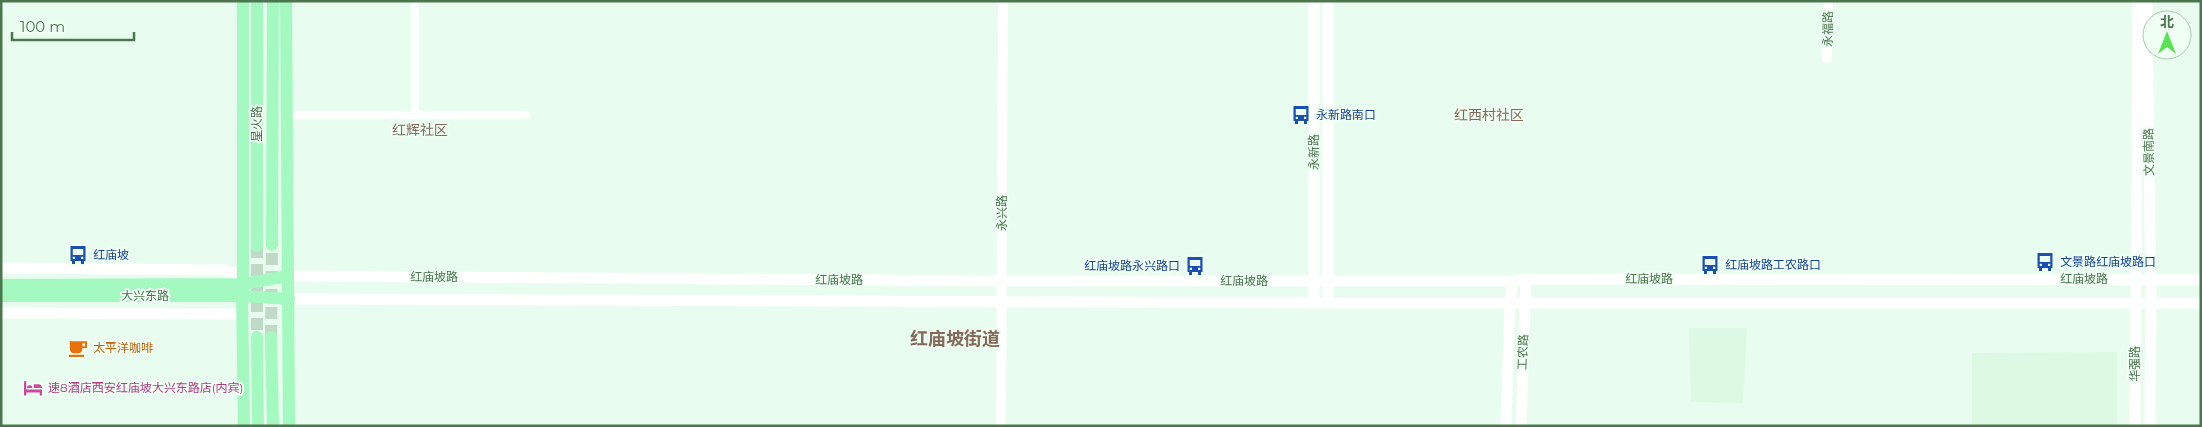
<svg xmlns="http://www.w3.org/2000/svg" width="2202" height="427" font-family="Montserrat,'Noto Sans SC',sans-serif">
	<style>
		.residential { fill: #ddf9e4 }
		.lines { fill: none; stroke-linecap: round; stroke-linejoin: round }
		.primary-tunnel { stroke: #c1dac7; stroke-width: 12; stroke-dasharray: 12 6; stroke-linecap: butt }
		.minor { stroke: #fff; stroke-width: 8 }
		.tertiary { stroke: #fff; stroke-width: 10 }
		.secondary { stroke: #fff; stroke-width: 11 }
		.primary { stroke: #a3f9c0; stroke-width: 12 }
		.labels { text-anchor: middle; stroke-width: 4; stroke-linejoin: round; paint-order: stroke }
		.street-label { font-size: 12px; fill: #4c764f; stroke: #effff4 }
		.transit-label { font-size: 12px; fill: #164399; stroke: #effff4; text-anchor: start }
		.food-label { font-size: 12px; fill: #c56008; stroke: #effff4; text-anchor: start }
		.hotel-label { font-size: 12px; fill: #b23c85; stroke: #effff4; text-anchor: start }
		.neighbourhood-label { font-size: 14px; fill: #856a5b; stroke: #effff4 }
		.district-label { font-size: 18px; font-weight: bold; fill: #856a5b; stroke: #effff4 }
	</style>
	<rect width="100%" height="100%" fill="#e8fcef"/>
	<!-- residential -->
	<g class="residential">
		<polygon points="1689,328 1747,328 1743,403 1691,402"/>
		<polygon points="2117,352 2117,426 1972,426 1972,353"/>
	</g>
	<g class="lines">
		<!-- primary-tunnel -->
		<g class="primary-tunnel">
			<polyline points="257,246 257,337"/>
			<polyline points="271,337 272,245"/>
		</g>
		<!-- minor -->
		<g class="minor">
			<polyline points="288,115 526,115"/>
			<polyline points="415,115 415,1"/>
		</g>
		<!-- tertiary -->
		<g class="tertiary">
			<polyline points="1827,58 1828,1"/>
			<polyline points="1001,426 1003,1"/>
		</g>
		<!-- secondary -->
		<g class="secondary">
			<polyline points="1314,1 1314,303"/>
			<polyline points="2147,1 2151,303 2150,426"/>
			<polyline points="1,268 224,270 238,274 243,284"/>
			<polyline points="288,276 1001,281 1513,281 1526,279 2201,280"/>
			<polyline points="289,299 1314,303 2201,303"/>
			<polyline points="1328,303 1328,1"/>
			<polyline points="1,313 242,314"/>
			<polyline points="1506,426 1510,302 1513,281"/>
			<polyline points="1521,426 1526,279"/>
			<polyline points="2135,426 2138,1"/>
		</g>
		<!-- primary -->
		<g class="primary">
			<polyline points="243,1 243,284 242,296 244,426"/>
			<polyline points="286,1 289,426"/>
			<polyline points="272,245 273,1"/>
			<polyline points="257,246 257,1"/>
			<polyline points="1,285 243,284 288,276"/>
			<polyline points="1,296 242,296 289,299"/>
			<polyline points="257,337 258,426"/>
			<polyline points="271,337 273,426"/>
		</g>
	</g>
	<!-- icons -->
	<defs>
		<g id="bus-bare" transform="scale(1.5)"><path d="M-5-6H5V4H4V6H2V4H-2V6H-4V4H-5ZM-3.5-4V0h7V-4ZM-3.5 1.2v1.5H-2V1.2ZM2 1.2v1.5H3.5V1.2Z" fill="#1a4fb4" stroke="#effff4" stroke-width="2.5" paint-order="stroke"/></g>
		<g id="cafe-bare" transform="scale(1.5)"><path d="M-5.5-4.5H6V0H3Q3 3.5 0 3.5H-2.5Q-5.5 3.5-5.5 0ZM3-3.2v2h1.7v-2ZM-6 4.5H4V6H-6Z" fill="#e8710a" stroke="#effff4" stroke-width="2.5" paint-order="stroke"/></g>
		<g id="hotel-bare" transform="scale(1.5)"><path d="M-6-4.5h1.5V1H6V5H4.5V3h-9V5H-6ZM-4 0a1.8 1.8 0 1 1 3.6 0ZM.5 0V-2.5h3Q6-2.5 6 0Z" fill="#d1479c" stroke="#effff4" stroke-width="2.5" paint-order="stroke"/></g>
	</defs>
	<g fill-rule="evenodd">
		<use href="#bus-bare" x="1301" y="115"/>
		<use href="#bus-bare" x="78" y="255"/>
		<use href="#bus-bare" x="2045" y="262"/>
		<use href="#bus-bare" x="1710" y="265"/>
		<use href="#bus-bare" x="1195" y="266"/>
		<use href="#cafe-bare" x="78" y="348"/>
		<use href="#hotel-bare" x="33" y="388"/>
	</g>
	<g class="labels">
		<!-- street labels -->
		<g class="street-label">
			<text transform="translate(1828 29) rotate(-89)" y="4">永福路</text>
			<text transform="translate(257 124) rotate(-90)" y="4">星火路</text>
			<text transform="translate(1314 152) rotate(-90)" y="4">永新路</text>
			<text transform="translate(2149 152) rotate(-91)" y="4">文景南路</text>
			<text transform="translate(1002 213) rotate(-90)" y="4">永兴路</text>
			<text x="434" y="281">红庙坡路</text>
			<text x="1649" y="283">红庙坡路</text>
			<text x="2084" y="283">红庙坡路</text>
			<text x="839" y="284">红庙坡路</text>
			<text x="1244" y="285">红庙坡路</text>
			<text x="145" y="300">大兴东路</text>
			<text transform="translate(1523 352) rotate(-88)" y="4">工农路</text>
			<text transform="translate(2135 364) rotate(-90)" y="4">华强路</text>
		</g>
		<!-- transit labels -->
		<g class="transit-label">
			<text x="1316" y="119">永新路南口</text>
			<text x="93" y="259">红庙坡</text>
			<text x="2060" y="266">文景路红庙坡路口</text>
			<text x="1725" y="269">红庙坡路工农路口</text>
			<text x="1180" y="270" text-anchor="end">红庙坡路永兴路口</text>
		</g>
		<!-- food labels -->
		<g class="food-label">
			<text x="93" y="352">太平洋咖啡</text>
		</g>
		<!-- hotel labels -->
		<g class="hotel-label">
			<text x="48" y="392">速8酒店西安红庙坡大兴东路店(内宾)</text>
		</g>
		<!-- neighbourhood labels -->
		<g class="neighbourhood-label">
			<text x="1489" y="120">红西村社区</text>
			<text x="420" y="135">红辉社区</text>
		</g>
		<!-- district labels -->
		<g class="district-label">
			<text x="955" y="345">红庙坡街道</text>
		</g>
	</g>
	<!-- border -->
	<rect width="2202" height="427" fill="none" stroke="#4c764f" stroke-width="5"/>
	<!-- north arrow -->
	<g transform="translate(2167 35)"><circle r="24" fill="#effff4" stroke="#aec8b2"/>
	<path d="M0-4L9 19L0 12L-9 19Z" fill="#5ae351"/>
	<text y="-8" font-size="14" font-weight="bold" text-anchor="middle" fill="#4c764f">北</text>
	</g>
	<!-- scale -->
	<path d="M12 32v8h122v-8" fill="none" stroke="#4c764f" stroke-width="2.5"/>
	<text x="20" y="32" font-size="15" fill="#4c764f" stroke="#effff4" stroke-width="4" paint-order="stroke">100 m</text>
</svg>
